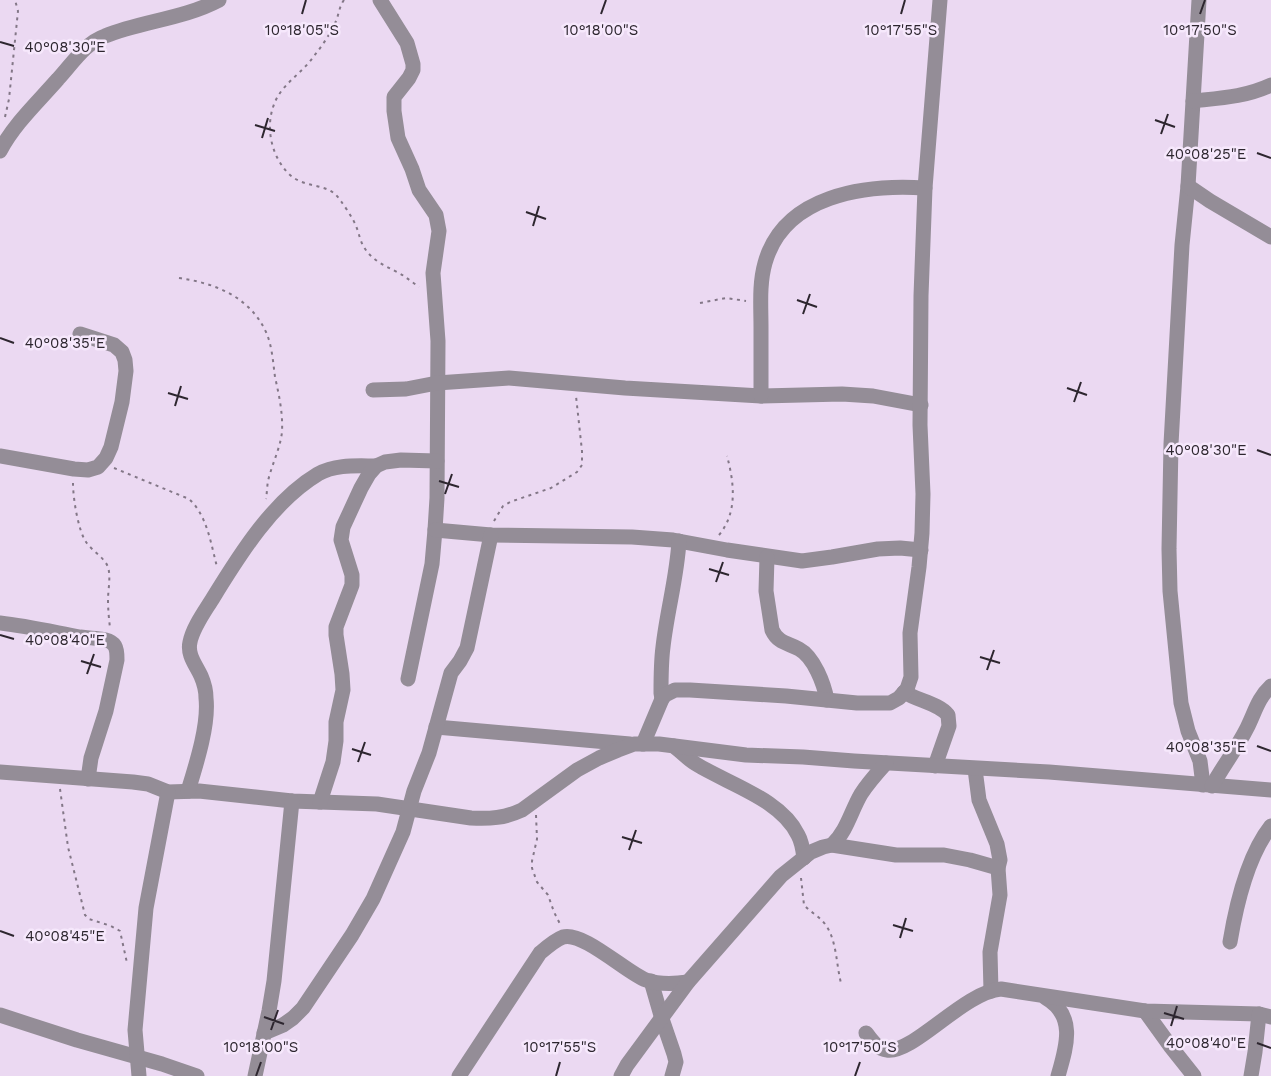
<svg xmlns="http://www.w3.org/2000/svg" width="1271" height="1076" font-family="'Work Sans',sans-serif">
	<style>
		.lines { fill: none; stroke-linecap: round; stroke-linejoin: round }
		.path { stroke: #837787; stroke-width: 2; stroke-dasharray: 3 4.5; stroke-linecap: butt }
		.minor { stroke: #948d97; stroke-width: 15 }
		.ticks { fill: none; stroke: #2d262f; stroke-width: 2 }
		.ticks-label { font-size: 15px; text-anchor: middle; fill: #2d262f; stroke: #f6e8fc; stroke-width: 5; stroke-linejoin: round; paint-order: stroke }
	</style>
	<rect width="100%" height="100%" fill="#ebd9f2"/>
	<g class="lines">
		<!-- path -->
		<g class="path">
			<path d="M344,0C339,7 339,14 336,21C331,33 322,46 314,56C305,69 293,77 283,89C263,113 267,151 288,173C302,188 324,183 336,195C341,200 354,220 356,226C359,233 360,241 364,247C372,262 391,268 404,276C409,280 414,283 419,287"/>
			<polyline points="5,117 9,99 18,11 15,0"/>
			<path d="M179,278C215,283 250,297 266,332C272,345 273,362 275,377C279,395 283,413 282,432C280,449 272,464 268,481C267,487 267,493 266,499"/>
			<polyline points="700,303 726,298 746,301"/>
			<path d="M114,468L189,499C207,515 211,544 217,567"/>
			<path d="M73,483C73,498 78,530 86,542C92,551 104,557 108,567C111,577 108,590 108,600C108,610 109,619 110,628"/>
			<polyline points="494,521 503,506 510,502 551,488 577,472 582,465 582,451 576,396"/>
			<path d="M719,535C738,512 734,482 727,456"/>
			<polyline points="60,789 68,847 85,915 89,919 111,926 120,931 127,963"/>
			<polyline points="536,815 537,839 532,861 532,868 537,882 548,895 554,912 560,924"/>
			<path d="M801,878L804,905C810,912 819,916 825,924C837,940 836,964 841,983"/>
		</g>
		<!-- minor -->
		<g class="minor">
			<polyline points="380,0 407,43 413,64 413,70 409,78 394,97 394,111 398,138 412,169 419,190 436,215 439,231 433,273 438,341 437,498 435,530 432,564 408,679"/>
			<polyline points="1199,0 1188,186 1182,245 1171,444 1169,549 1170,591 1181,703 1188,731 1200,761 1203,785"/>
			<path d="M1193,101C1221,98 1245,97 1271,85"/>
			<path d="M0,151C14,124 38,102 58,79C72,64 85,43 105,36C142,21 183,19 219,0"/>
			<polyline points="1188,186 1210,201 1271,237"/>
			<polyline points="373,390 406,389 437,383 509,378 625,388 761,396 842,394 873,396 921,405"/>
			<path d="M761,396C761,373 761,350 761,327C761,306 759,284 765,263C784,195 865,184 925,188"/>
			<polyline points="0,456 74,469 88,470 98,467 106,458 111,447 122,402 126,371 125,360 122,352 114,345 80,334"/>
			<polyline points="435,530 491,535 632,537 673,540 727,550 802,561 832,557 878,549 900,548 921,550"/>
			<path d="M767,557L766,591L772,630C778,643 788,643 799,649C814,657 824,684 827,700"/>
			<path d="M0,623C27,626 53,632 80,637C87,638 107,638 112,643C117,646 117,655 117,660L106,711L91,758L88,779"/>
			<path d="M904,692C918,701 938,703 948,715L949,726L935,766"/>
			<path d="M662,699L661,693C661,678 661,662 663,647C667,611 677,577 679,541"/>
			<polyline points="436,727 630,744"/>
			<polyline points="643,744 662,699 665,695 675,690 690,690 786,696 857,703 890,703 899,698 907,689 911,677 910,633 919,567 922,533 923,494 920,425 921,296 925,188 940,0"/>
			<path d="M674,746C681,752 688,759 696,764C728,784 781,799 798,835C802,842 803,850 804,858"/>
			<polyline points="975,769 979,800 997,844 1000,860 998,868 1000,895 990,952 991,991"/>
			<path d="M0,772L133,782L148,784L168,792L199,791L292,801L377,804L471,818C490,819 505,818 522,810L577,770L599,758L618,750L634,744H659L746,755L803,757L854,761L1049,772L1271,790"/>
			<path d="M1212,786C1223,766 1237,748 1247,728C1255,712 1258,698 1271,686"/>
			<path d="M188,791C196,765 209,725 206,698C206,691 204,683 201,676C196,665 187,655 190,642C193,627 205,611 213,598C240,554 273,501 318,474C336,464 357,466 376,466"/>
			<polyline points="320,802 333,762 336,741 336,722 343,690 342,674 336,635 336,627 352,585 352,575 341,540 343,527 361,488 369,474 376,466 385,462 401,460 437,461"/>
			<path d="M832,845C847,831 851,811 861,794C868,783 877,773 886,763"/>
			<path d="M1230,942C1236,906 1248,855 1271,826"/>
			<polyline points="651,981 662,1019 674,1054 676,1062 672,1076"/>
			<path d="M1046,998C1077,1016 1066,1048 1058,1076"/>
			<polyline points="1145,1011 1171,1047 1194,1076"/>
			<polyline points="0,1015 77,1040 162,1064 197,1076"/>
			<polyline points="264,1033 283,1025 293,1018 303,1008 352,935 373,899 403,832 414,791 429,753 451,673 460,661 467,648 491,535"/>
			<path d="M866,1033C872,1040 877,1049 887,1050C913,1054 964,992 1001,989L1145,1011L1259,1014L1271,1017"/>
			<polyline points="139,1076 135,1030 146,908 168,792"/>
			<polyline points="255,1076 269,1011 274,981 292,801"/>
			<path d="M459,1076L540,953C547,947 555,940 563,937C583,931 627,973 646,980C660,985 674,984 688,982"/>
			<polyline points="621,1076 627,1065 688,982 781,876 811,852 823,847 832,845 896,855 944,855 970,860 998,868"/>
			<polyline points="1251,1076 1255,1052 1259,1014"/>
		</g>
	</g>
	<!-- ticks -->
	<path class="ticks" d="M302,14L306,0M601,14L606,0M901,14L905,0M1200,14L1205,0M0,42L14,46M1155,120L1175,127M255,125L275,131M1161,134L1168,114M262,138L268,118M1257,153L1271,158M526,212L546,219M533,226L539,206M797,300L817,307M803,314L810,294M0,338L14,343M1067,388L1087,395M168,393L188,399M1074,402L1081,382M175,406L181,386M1257,450L1271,455M439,481L459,487M445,494L452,474M709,569L729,575M716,582L723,562M0,635L14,639M980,657L1000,663M81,661L101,667M987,670L994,650M87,674L94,654M1257,746L1271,751M352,749L371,755M358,762L365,742M622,837L642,843M629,850L636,830M893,925L913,931M0,931L14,936M900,938L906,918M1164,1013L1184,1019M264,1017L284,1024M1171,1026L1177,1006M271,1030L278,1010M1257,1043L1271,1048M256,1076L261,1062M556,1076L560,1062M855,1076L860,1062"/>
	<g class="ticks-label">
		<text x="302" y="35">10°18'05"S</text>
		<text x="601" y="35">10°18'00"S</text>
		<text x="901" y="35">10°17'55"S</text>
		<text x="1200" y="35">10°17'50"S</text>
		<text x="65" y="52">40°08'30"E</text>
		<text x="1206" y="159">40°08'25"E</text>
		<text x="65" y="348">40°08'35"E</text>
		<text x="1206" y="455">40°08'30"E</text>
		<text x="65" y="645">40°08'40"E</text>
		<text x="1206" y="752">40°08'35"E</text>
		<text x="65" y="941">40°08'45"E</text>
		<text x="1206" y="1048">40°08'40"E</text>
		<text x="261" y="1052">10°18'00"S</text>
		<text x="560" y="1052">10°17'55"S</text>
		<text x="860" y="1052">10°17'50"S</text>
	</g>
</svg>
